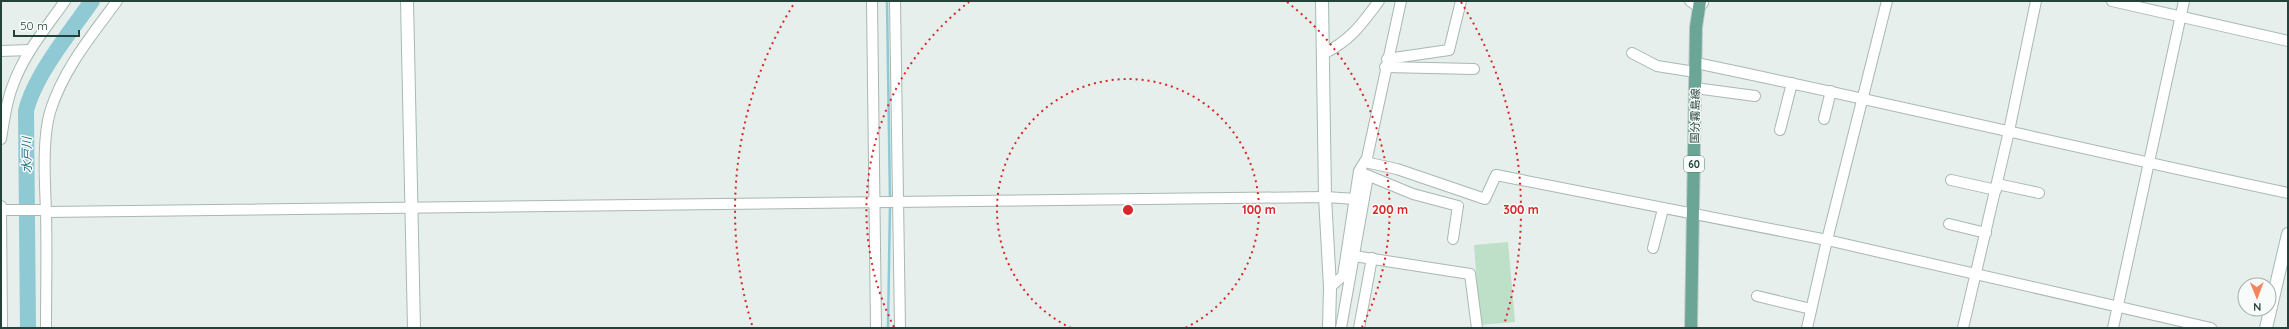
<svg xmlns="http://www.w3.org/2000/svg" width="2289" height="329" font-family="Quicksand,'Noto Sans JP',sans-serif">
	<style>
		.green { fill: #bfe0c8 }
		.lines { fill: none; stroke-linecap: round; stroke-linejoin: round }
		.stream { stroke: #8ec9d4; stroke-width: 2.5 }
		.river { stroke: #8ec9d4; stroke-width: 16 }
		.street-casing { stroke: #a8b8b2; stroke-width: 12 }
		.secondary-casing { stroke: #a4bbb3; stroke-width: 14 }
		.primary-casing { stroke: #c2cac8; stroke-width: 14 }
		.street { stroke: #fff; stroke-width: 10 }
		.secondary { stroke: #fff; stroke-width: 12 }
		.primary { stroke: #6aa596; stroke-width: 12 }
		.ring { fill: none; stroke: #d62828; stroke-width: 2; stroke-dasharray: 2 4 }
		.labels { text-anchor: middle; stroke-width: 3; stroke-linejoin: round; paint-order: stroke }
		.shield { fill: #f7fbf9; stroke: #637a73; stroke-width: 1 }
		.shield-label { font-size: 10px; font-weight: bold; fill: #24423a }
		.street-label { font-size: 11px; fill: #24423a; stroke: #f7fbf9 }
		.water-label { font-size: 12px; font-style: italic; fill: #1c6f80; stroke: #f7fbf9 }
		.centre { fill: #d62828; stroke: #f7fbf9; stroke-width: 2 }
		.ring-label { font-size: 12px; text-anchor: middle; font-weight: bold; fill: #d62828; stroke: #f7fbf9; stroke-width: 3; stroke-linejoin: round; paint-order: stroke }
	</style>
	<rect width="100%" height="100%" fill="#e6efeb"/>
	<!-- green -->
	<polygon class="green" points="1508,242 1515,322 1480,325 1474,245"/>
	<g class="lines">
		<!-- stream -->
		<g class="stream">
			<polyline points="887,1 890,200"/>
			<polyline points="888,328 890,205"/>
		</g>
		<!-- river -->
		<path class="river" d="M28,328L26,111C34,76 71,31 92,1"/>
		<!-- street casing -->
		<g class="street-casing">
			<g id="street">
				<polyline points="872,1 876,328"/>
				<polyline points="895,1 900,328"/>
				<polyline points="1690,1 1699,7 1703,3"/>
				<polyline points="2112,1 2288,41"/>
				<polyline points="1,51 30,50"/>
				<polyline points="1632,53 1657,66 1695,72"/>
				<path d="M1323,54C1351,40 1361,25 1379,1"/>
				<polyline points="1387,59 1449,50 1461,1"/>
				<path d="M1696,63C1894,104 2090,151 2288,193"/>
				<polyline points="1385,67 1474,69"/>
				<polyline points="1695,88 1755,96"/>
				<polyline points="1824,119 1831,91"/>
				<polyline points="1780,130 1792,83"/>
				<path d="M1,139C4,121 6,102 13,85C24,54 46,28 65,1"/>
				<polyline points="1365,162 1397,169 1485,199 1496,175 1827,240 2211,328"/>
				<polyline points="1362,173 1413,194 1458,206 1453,239"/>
				<polyline points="1951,180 1996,190"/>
				<polyline points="1997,184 2039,193"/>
				<polyline points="1,206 2,328"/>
				<polyline points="1,210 43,210 46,212 1325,197 1356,199"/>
				<polyline points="1949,224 1986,233"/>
				<polyline points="1653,248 1663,209"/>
				<polyline points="1354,256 1470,274 1477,328"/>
				<polyline points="1330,287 1343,276 1359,171 1367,158 1401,1"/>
				<polyline points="1757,296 1811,309"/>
				<path d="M46,328C46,290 47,251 46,212C45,184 42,139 50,112C63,70 91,36 117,1"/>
				<polyline points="1341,328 1368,176"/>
				<polyline points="1359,328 1372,258"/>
				<polyline points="1807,328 1827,240 1887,1"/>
				<polyline points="1963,328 2009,131 2036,1"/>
				<polyline points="2113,328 2184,1"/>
			</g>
		</g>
		<!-- secondary casing -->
		<g class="secondary-casing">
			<g id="secondary">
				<polyline points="407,1 414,328"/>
				<polyline points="1322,1 1325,197 1330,287 1329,328"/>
				<polyline points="2266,328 2288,234"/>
			</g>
		</g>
		<!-- primary casing -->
		<g class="primary-casing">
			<polyline id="primary" points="1691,328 1696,27 1700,1"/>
		</g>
		<!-- street -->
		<use href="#street" class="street"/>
		<!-- secondary -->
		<use href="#secondary" class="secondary"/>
		<!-- primary -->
		<use href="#primary" class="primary"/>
	</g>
	<!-- distance rings -->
	<g class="ring">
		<path d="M1071 328A131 131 0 1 1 1185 328"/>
		<path d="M894 327A262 262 0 0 1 969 2M1287 2A262 262 0 0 1 1362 327"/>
		<path d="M752 325A393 393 0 0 1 795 2M1461 2A393 393 0 0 1 1504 325"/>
	</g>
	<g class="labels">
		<!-- shield labels -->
		<rect class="shield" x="1684" y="156" width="20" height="16" rx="3"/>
		<g class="shield-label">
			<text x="1694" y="168">60</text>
		</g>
		<!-- street labels -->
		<g class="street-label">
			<text transform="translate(1695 116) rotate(-89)" y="4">国分霧島線</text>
		</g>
		<!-- water labels -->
		<g class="water-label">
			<text transform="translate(27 155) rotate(-90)" y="4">水戸川</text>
		</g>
	</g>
	<circle cx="1128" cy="210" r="6" class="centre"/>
	<g class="ring-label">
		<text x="1259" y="214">100 m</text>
		<text x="1390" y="214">200 m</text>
		<text x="1521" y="214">300 m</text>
	</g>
	<!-- border -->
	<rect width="2289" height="329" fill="none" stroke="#24423a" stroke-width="4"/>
	<!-- north arrow -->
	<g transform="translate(2257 297) rotate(179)"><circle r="19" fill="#f7fbf9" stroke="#a3b1ad"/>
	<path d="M0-3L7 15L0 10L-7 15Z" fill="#f4845f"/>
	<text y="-6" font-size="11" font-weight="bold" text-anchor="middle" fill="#24423a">N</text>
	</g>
	<!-- scale -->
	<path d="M14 30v6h65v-6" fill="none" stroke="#24423a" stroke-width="2"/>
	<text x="20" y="30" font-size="12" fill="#24423a" stroke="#f7fbf9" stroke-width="3" paint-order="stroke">50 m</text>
</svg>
